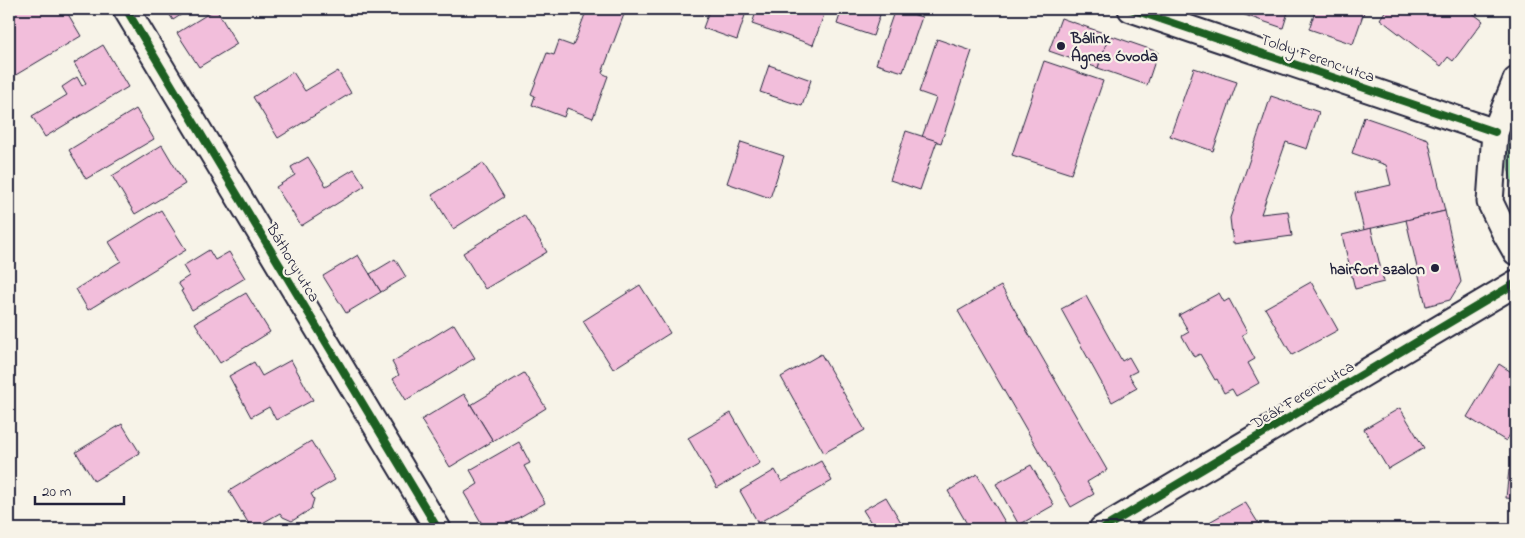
<svg xmlns="http://www.w3.org/2000/svg" width="1525" height="538" font-family="'Indie Flower',sans-serif">
	<style>
		.green { fill: #a4e3ab; stroke: #638273 }
		.building { fill: #f2bedb; stroke: #22223b }
		.lines { fill: none; stroke-linecap: round; stroke-linejoin: round }
		.street-casing { stroke: #22223b; stroke-width: 29 }
		.street { stroke: #f7f3e8; stroke-width: 25 }
		.cycleway-casing { stroke: #f7f3e8; stroke-width: 11 }
		.cycleway { stroke: #1b5e20; stroke-width: 8 }
		.poi-dot { fill: #22223b; stroke: #f7f3e8; stroke-width: 2 }
		.labels { text-anchor: middle; stroke-width: 4.5; stroke-linejoin: round; paint-order: stroke }
		.poi-label { font-size: 16px; font-weight: bold; fill: #22223b; stroke: #f7f3e8; text-anchor: start }
		.street-label { font-size: 16px; fill: #22223b; stroke: #f7f3e8 }
	</style>
	<rect width="100%" height="100%" fill="#f7f3e8"/>
	<filter id="ink" filterUnits="userSpaceOnUse"><feTurbulence type="fractalNoise" baseFrequency=".02" numOctaves="2"/><feDisplacementMap in="SourceGraphic" scale="10" xChannelSelector="R" yChannelSelector="G"/><feConvolveMatrix kernelMatrix="1 2 1 2 8 2 1 2 1" color-interpolation-filters="sRGB"/></filter>
	<g filter="url(#ink)">
		<!-- green -->
		<polygon class="green" points="1516,110 1516,199 1508,167 1510,121"/>
		<!-- building -->
		<g class="building">
			<polygon points="9,9 65,9 81,36 9,79"/>
			<polygon points="166,9 190,9 173,20"/>
			<polygon points="216,9 237,44 199,67 177,33"/>
			<polygon points="587,9 626,9 602,73 608,76 593,118 567,108 564,117 532,105 535,96 531,94 547,53 554,55 559,41 573,46"/>
			<polygon points="710,9 747,9 737,40 703,28"/>
			<polygon points="757,9 826,9 813,45 752,24"/>
			<polygon points="842,9 882,9 873,36 837,24"/>
			<polygon points="895,9 922,17 903,72 876,64"/>
			<polygon points="1234,9 1289,9 1283,28 1233,11"/>
			<polygon points="1316,9 1365,9 1353,44 1309,29"/>
			<polygon points="1385,9 1467,9 1483,21 1453,61 1448,57 1441,66 1380,19 1386,10"/>
			<polygon points="1061,18 1109,35 1098,68 1049,51"/>
			<polygon points="1109,35 1158,52 1147,85 1098,68"/>
			<polygon points="937,39 972,51 941,143 922,137 936,98 919,92"/>
			<polygon points="103,45 128,87 45,137 32,116 67,95 62,87 77,77 82,86 86,83 74,63"/>
			<polygon points="1044,61 1103,81 1071,174 1012,155"/>
			<polygon points="769,65 811,80 802,106 760,92"/>
			<polygon points="1194,68 1237,82 1213,151 1170,136"/>
			<polygon points="338,71 351,93 278,138 253,97 293,72 305,91"/>
			<polygon points="1271,96 1319,112 1307,149 1286,142 1261,214 1288,211 1292,236 1233,244 1230,218"/>
			<polygon points="136,109 154,139 86,179 69,150"/>
			<polygon points="1364,117 1428,139 1445,211 1364,230 1355,193 1391,185 1386,165 1352,153"/>
			<polygon points="906,131 937,141 920,190 890,180"/>
			<polygon points="741,142 784,156 770,198 727,183"/>
			<polygon points="162,145 185,184 135,214 112,176"/>
			<polygon points="308,157 326,186 354,169 365,186 301,226 276,187 295,175 291,167"/>
			<polygon points="483,163 504,197 453,229 432,195"/>
			<polygon points="161,210 186,250 88,310 76,289 121,261 109,242"/>
			<polygon points="1445,211 1461,282 1450,300 1426,306 1406,220"/>
			<polygon points="524,215 547,252 485,289 463,253"/>
			<polygon points="1371,228 1384,282 1355,289 1342,235"/>
			<polygon points="209,250 215,260 229,252 245,278 192,310 181,291 183,290 178,283 189,276 183,266"/>
			<polygon points="358,255 381,292 346,313 323,276"/>
			<polygon points="395,259 406,277 381,292 370,274"/>
			<polygon points="1311,282 1338,330 1292,355 1265,308"/>
			<polygon points="640,285 670,333 613,369 583,321"/>
			<polygon points="1001,286 1107,470 1087,482 1094,494 1071,507 958,311"/>
			<polygon points="246,293 270,332 220,363 195,323"/>
			<polygon points="1219,293 1224,302 1229,299 1247,332 1242,335 1255,359 1248,363 1259,383 1236,396 1232,389 1224,393 1217,379 1215,380 1200,354 1194,357 1182,336 1189,332 1179,315"/>
			<polygon points="1086,296 1122,361 1129,357 1137,371 1129,375 1137,388 1112,402 1061,309"/>
			<polygon points="454,324 475,358 406,400 393,379 399,375 392,362"/>
			<polygon points="821,354 865,430 824,453 781,377"/>
			<polygon points="291,360 313,400 276,420 269,407 251,417 229,376 254,362 262,376"/>
			<polygon points="1499,364 1516,375 1516,425 1506,441 1467,417"/>
			<polygon points="524,373 546,408 493,441 471,405"/>
			<polygon points="464,394 493,441 450,467 421,420"/>
			<polygon points="1400,408 1424,448 1388,469 1364,429"/>
			<polygon points="731,413 760,463 717,488 688,438"/>
			<polygon points="122,424 140,453 94,481 76,452"/>
			<polygon points="311,441 335,480 311,494 314,499 311,509 292,521 283,517 280,513 252,529 229,491"/>
			<polygon points="519,442 530,463 524,466 545,503 498,529 485,529 464,493 478,484 470,470"/>
			<polygon points="821,461 832,481 758,523 740,491 775,470 782,482"/>
			<polygon points="1031,465 1054,505 1019,525 996,484"/>
			<polygon points="1509,470 1516,471 1516,499 1506,498"/>
			<polygon points="977,474 1009,529 970,529 948,491"/>
			<polygon points="886,497 905,529 875,529 863,510"/>
			<polygon points="1245,502 1262,529 1216,529 1211,521"/>
		</g>
		<g class="lines">
			<!-- street casing -->
			<g class="street-casing">
				<g id="street">
					<polyline points="126,9 438,529"/>
					<polyline points="1131,9 1495,132"/>
					<polyline points="1516,80 1495,132 1490,202 1504,231 1516,252"/>
					<polyline points="1102,529 1516,283"/>
				</g>
			</g>
			<!-- street -->
			<use href="#street" class="street"/>
			<!-- cycleway casing -->
			<g class="cycleway-casing">
				<g id="cycleway">
					<polyline points="126,9 438,529"/>
					<polyline points="1131,9 1495,132"/>
					<polyline points="1102,529 1516,283"/>
				</g>
			</g>
			<!-- cycleway -->
			<use href="#cycleway" class="cycleway"/>
		</g>
	</g>
	<!-- markers -->
	<g class="poi-dot">
		<circle cx="1061" cy="46" r="5"/>
		<circle cx="1435" cy="268" r="5"/>
	</g>
	<g class="labels">
		<!-- poi labels -->
		<g class="poi-label">
			<text x="1071" y="43">Bálink<tspan x="1071" dy="18">Ágnes Óvoda</tspan></text>
			<text x="1425" y="274" text-anchor="end">hairfort szalon</text>
		</g>
		<!-- street labels -->
		<g class="street-label">
			<text transform="translate(1318 57) rotate(19)" y="6">Toldy Ferenc utca</text>
			<text transform="translate(294 262) rotate(59)" y="6">Báthory utca</text>
			<text transform="translate(1302 394) rotate(-31)" y="6">Deák Ferenc utca</text>
		</g>
	</g>
	<!-- margin -->
	<rect width="1525" height="538" fill="none" stroke="#f7f3e8" stroke-width="30"/>
	<rect x="15" y="15" width="1495" height="508" fill="none" stroke="#22223b" stroke-width="2" filter="url(#ink)"/>
	<!-- scale -->
	<path d="M35 496v8h89v-8" fill="none" stroke="#22223b" stroke-width="2.5"/>
	<text x="42" y="496" font-size="15" fill="#22223b" stroke="#f7f3e8" stroke-width="4" paint-order="stroke">20 m</text>
</svg>
